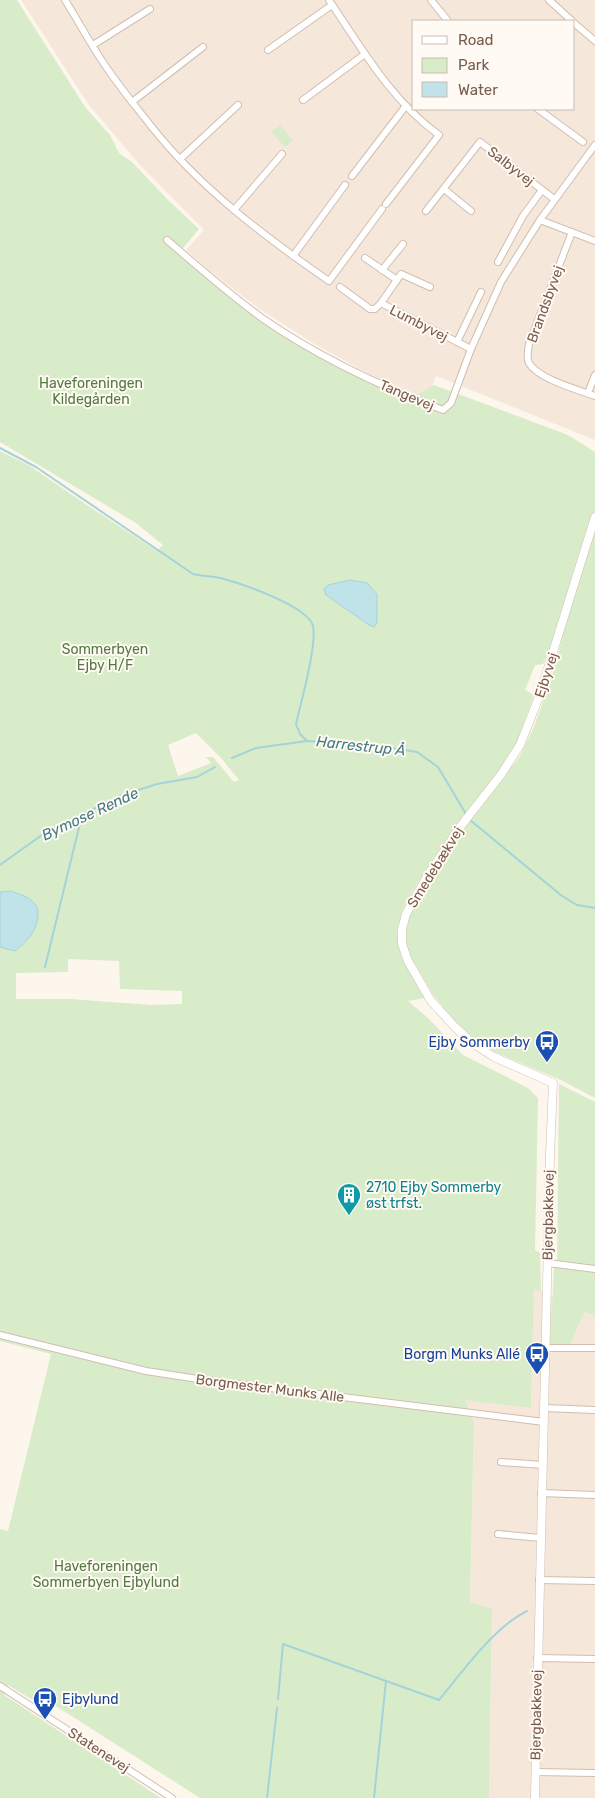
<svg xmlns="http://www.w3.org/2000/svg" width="595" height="1798" font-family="Rubik,sans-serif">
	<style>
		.residential { fill: #f5e8da; fill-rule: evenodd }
		.green { fill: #d8ecc9; fill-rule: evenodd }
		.water { fill: #bfe3e8; stroke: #a5d3da }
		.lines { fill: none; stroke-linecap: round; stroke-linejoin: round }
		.stream { stroke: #a5d3da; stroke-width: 2 }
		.minor-casing { stroke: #d1beb0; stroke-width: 8 }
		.tertiary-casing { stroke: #d1beb0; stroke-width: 9 }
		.minor { stroke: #fff; stroke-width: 6 }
		.tertiary { stroke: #fff; stroke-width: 8 }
		.labels { text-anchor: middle; stroke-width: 4; stroke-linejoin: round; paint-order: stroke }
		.street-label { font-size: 14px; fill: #7a5c4d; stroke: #fffaf3 }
		.park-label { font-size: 14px; fill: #537a41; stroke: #fffaf3 }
		.transit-label { font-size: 14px; fill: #164399; stroke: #fffaf3; text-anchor: end }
		.culture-label { font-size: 14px; fill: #0d838f; stroke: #fffaf3; text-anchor: start }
		.water-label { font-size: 15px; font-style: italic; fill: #437c86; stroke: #fffaf3 }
	</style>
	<rect width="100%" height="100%" fill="#fdf6ec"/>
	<!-- residential -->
	<g class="residential">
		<path d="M21,0H595V440L436,376L427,399L371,375L316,345L261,310L210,271L186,250L204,230L140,165L88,104ZM414,21H574V109H414Z"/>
		<polygon points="534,1288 553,1296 551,1344 584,1312 595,1316 595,1798 489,1798 492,1608 470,1604 474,1422 464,1399 531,1408"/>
	</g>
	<!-- green -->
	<g class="green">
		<path d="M0,0H17L85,107L110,135L119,153L132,162L168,200L199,229L178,254L205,277L261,320L312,352L414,397L434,385L568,435L595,452V1098L561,1080L497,1053L473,1038L458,1025L434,996L411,957L406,946V931L410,914L431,878L459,834L520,756L533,729L549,686L562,639L557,634L543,664L535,665L525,690L534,695L516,744L501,768L462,817L417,884L402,911L397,930L398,942L401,956L425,998L408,1001L429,1019L463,1055L528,1088L538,1098L535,1250L540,1253L541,1292L534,1289L531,1408L465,1400L474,1422L470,1603L492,1608L489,1798H200L56,1706L46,1700L41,1705L8,1685L4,1695L161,1798H0V1529L8,1531L51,1354L0,1341V947L6,948L12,950C28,945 36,929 38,913L11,891L0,892V451L30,466L81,501L157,551L163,545L136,523L0,442ZM196,733L222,759L239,780L234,782L213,757H206L211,763L178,776L168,745ZM68,959L119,961L120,989L182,991V1004L151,1005L70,999H16V973L68,972Z"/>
		<polygon points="280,125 293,140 285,147 271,132"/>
		<polygon points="559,1084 595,1102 595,1316 584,1312 570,1345 550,1344 554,1267 557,1266"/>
	</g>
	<!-- water -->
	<g class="water">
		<polygon points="350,580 367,583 377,594 377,622 374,627 369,625 326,595 324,589 328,585"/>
		<path d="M11,891C19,894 30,897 35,904C38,907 38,911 38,915C37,932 27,941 15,951L0,947V892Z"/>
	</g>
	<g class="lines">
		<!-- stream -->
		<g class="stream">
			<path d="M0,448L36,467L193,574C202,576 211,576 220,578C240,583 308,606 313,626C317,646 301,702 296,724L300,734L307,741L379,746L417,752L438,767L466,814"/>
			<polyline points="232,758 256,748 307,741"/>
			<polyline points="470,820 562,896 577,905 595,908"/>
			<polyline points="0,865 46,832 120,796 157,784 197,777 215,767"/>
			<polyline points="45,967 81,819 81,816"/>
			<path d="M278,1699L283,1644L439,1700C463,1671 494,1627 527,1611"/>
			<polyline points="267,1798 277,1708"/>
			<polyline points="374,1798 386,1681"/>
		</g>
		<!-- minor casing -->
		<g class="minor-casing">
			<g id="minor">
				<path d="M65,0C80,24 93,49 109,71C122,90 137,108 151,126C200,188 265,237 329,281L382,209"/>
				<path d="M329,0C362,49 391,100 439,135L386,204"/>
				<polyline points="431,0 448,21"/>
				<polyline points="549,0 572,21"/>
				<polyline points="574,23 595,41"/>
				<polyline points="93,45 150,9"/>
				<polyline points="268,50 332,5"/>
				<polyline points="303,100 365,54"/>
				<polyline points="132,102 203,47"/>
				<polyline points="538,109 583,142"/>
				<polyline points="180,159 238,105"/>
				<polyline points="352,176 405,107"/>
				<polyline points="444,189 471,211"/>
				<polyline points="234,210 282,154"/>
				<polyline points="426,211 480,142 554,199"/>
				<polyline points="540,220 595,241"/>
				<path d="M572,232L529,344C528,351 526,357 529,363C538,379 579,390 595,396"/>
				<path d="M167,240C198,267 229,294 262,318C318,357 380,386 443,410L451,403L471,349L501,282L540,220L595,145"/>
				<polyline points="293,256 345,185"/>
				<polyline points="365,258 397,280"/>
				<polyline points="498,262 523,216 542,190"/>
				<polyline points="382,270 403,244"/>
				<polyline points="340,287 370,309 375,309 381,303 401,274 430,287"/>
				<polyline points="381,303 471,349"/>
				<polyline points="457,342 481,292"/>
				<polyline points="588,393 595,375"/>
				<polyline points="548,1263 595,1269"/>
				<polyline points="0,1335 146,1371 198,1379 544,1422"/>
				<polyline points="545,1348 595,1348"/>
				<polyline points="544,1408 595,1410"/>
				<polyline points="501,1462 543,1465"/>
				<polyline points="541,1493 595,1495"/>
				<polyline points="498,1534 540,1538"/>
				<polyline points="539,1580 595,1581"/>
				<polyline points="537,1658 595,1659"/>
				<polyline points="0,1686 172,1798"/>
				<polyline points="535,1772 595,1773"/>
			</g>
		</g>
		<!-- tertiary casing -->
		<g class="tertiary-casing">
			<polyline id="tertiary" points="535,1798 550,1155 553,1083 494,1057 472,1043 454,1026 431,1001 408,961 402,944 402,929 406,914 428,875 460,827 500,776 520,745 539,697 595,517"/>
		</g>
		<!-- minor -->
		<use href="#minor" class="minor"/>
		<!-- tertiary -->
		<use href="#tertiary" class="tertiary"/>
	</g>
	<!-- icons -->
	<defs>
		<g id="bus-pin" transform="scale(1.25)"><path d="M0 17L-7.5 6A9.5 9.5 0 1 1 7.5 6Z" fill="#1a4fb4" stroke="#fffaf3"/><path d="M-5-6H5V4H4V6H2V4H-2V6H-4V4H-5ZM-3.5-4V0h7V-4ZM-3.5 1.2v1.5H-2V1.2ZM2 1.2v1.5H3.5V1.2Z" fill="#fff"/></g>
		<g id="building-pin" transform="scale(1.25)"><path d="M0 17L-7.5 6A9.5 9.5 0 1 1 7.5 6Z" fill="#0f9aa8" stroke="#fffaf3"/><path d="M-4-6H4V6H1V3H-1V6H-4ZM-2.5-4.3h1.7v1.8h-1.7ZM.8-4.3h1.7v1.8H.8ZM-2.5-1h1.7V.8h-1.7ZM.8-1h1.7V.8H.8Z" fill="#fff"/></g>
	</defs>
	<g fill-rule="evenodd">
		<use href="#bus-pin" x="547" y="1042"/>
		<use href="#building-pin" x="349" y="1195"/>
		<use href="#bus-pin" x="537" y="1354"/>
		<use href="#bus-pin" x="45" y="1699"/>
	</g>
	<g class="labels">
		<!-- street labels -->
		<g class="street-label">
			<text transform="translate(511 166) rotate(38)" y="5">Salbyvej</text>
			<text transform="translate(545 304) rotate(-70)" y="5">Brandsbyvej</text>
			<text transform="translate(419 323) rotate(27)" y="5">Lumbyvej</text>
			<text transform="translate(407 395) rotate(23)" y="5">Tangevej</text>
			<text transform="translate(546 675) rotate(-72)" y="5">Ejbyvej</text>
			<text transform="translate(435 867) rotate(-58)" y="5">Smedebækvej</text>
			<text transform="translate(548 1215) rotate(-89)" y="5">Bjergbakkevej</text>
			<text transform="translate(270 1388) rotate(7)" y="5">Borgmester Munks Alle</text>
			<text transform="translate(536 1715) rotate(-89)" y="5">Bjergbakkevej</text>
			<text transform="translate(99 1750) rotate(33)" y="5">Statenevej</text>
		</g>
		<!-- park labels -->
		<g class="park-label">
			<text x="91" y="388">Haveforeningen<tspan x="91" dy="16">Kildegården</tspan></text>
			<text x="105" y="654">Sommerbyen<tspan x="105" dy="16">Ejby H/F</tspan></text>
			<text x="106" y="1571">Haveforeningen<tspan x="106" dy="16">Sommerbyen Ejbylund</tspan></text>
		</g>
		<!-- transit labels -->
		<g class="transit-label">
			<text x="530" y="1047">Ejby Sommerby</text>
			<text x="520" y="1359">Borgm Munks Allé</text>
			<text x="62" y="1704" text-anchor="start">Ejbylund</text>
		</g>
		<!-- culture labels -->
		<g class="culture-label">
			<text x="366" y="1192">2710 Ejby Sommerby<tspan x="366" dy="16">øst trfst.</tspan></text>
		</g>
		<!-- water labels -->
		<g class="water-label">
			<text transform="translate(361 746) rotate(6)" y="5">Harrestrup Å</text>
			<text transform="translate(90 814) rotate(-25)" y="5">Bymose Rende</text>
		</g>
	</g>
	<!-- legend -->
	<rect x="412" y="20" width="162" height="90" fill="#fffaf3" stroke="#cabbb1"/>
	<rect x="422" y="36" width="25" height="8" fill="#ffffff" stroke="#cabbb1"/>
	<text x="458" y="45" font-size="15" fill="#7a5c4d">Road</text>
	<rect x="422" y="58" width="25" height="15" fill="#d8ecc9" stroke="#cabbb1"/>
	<text x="458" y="70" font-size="15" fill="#7a5c4d">Park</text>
	<rect x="422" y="82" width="25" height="15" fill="#bfe3e8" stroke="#cabbb1"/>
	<text x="458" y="95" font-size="15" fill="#7a5c4d">Water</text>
</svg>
